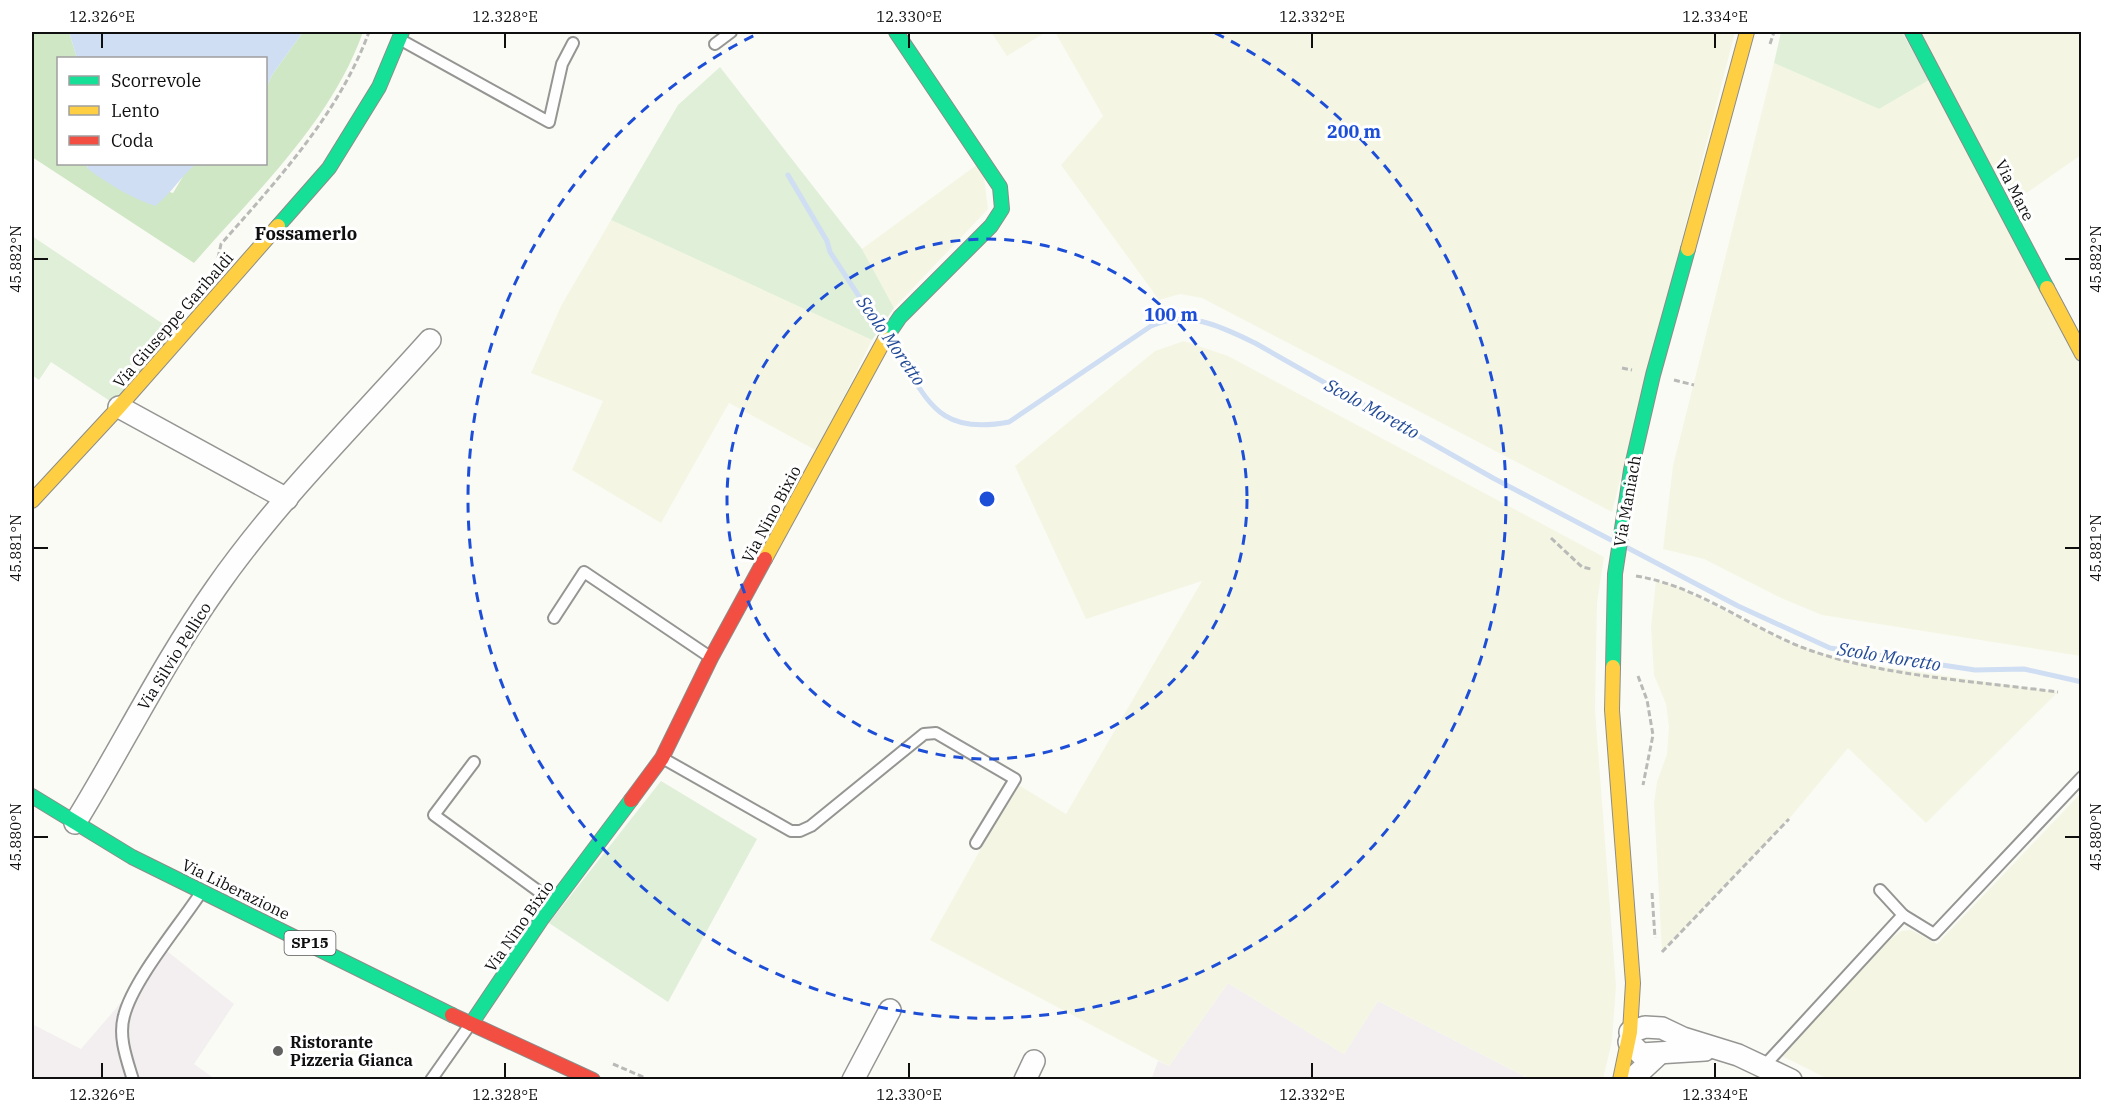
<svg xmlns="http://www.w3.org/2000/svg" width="2113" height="1111" font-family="'IBM Plex Serif',serif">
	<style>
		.industrial { fill: #f3eff0 }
		.farmland { fill: #f4f6e3 }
		.green { fill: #e0efd8 }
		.forest { fill: #d0e7c6 }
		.water { fill: #cfdef2 }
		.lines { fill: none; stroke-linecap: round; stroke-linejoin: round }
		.stream { stroke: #cfdef2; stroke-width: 5 }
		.lane-casing { stroke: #959593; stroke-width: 14 }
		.street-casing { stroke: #959593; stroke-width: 24 }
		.fast-casing { stroke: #8c8c8a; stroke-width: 16 }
		.slow-casing { stroke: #8c8c8a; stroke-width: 16 }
		.jam-casing { stroke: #8c8c8a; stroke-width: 16 }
		.path { stroke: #b9b9b8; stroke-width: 3; stroke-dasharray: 6 3; stroke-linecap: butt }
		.lane { stroke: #fefefe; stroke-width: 10 }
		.street { stroke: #fefefe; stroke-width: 21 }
		.fast { stroke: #16e098; stroke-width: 14 }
		.slow { stroke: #ffcf43; stroke-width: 14 }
		.jam { stroke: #f24e42; stroke-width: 14 }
		.ticks { fill: none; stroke: #0f0f0f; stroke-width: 2 }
		.ring { fill: none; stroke: #1d4ed8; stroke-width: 3; stroke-dasharray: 10 8 }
		.poi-dot { fill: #626260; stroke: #fff; stroke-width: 2 }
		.labels { text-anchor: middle; stroke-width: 6; stroke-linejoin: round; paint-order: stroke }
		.shield { fill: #fff; stroke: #575757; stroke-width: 1.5 }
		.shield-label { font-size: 15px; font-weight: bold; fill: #0f0f0f }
		.street-label { font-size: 16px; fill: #0f0f0f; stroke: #fff }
		.poi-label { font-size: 16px; font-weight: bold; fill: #0f0f0f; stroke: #fff; text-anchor: start }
		.neighbourhood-label { font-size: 18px; font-weight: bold; fill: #0f0f0f; stroke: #fff }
		.water-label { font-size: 18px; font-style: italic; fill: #224a97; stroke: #fff }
		.centre { fill: #1d4ed8; stroke: #fff; stroke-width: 3 }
		.ring-label { font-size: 18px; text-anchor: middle; font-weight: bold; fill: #1d4ed8; stroke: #fff; stroke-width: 6; stroke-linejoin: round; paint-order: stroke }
		.neatline { fill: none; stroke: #0f0f0f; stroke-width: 2 }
		.ticks-label { font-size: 15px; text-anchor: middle; fill: #0f0f0f }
	</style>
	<rect width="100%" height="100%" fill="#fbfbf6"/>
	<!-- industrial -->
	<g class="industrial">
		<polygon points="163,948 234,1004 194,1064 215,1079 32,1079 32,1024 81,1049 143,977"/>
		<polygon points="1228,983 1344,1054 1378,1001 1524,1076 1522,1080 1151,1080 1158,1061 1169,1066"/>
	</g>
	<!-- farmland -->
	<g class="farmland">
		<polygon points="991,32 1046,32 1007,56"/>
		<polygon points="1055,32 1735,32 1612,512 1202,298 1180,294 1159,300 1061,165 1103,116"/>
		<polygon points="1919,32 2081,32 2081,155 2005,208 2081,354 2081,656 1822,615 1781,598 1704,559 1663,549 1673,466 1774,63 1879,109 1936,76"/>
		<polygon points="982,161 988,209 894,308 862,249"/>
		<polygon points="611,220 872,340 817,451 729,403 661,523 572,470 603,401 531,373 561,306"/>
		<polygon points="1184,341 1228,356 1604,557 1597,603 1595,710 1616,986 1612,1041 1603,1079 1530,1079 1378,1001 1344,1054 1228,983 1169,1066 930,940 1017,784 1066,814 1202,581 1086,619 1015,466 1155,351"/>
		<polygon points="1656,581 1676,586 1783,640 1847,662 2058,692 1926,823 1848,748 1789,819 1662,952 1654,803 1657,782 1667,754 1669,727 1666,704 1654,675 1651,627"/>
		<polygon points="2081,793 2081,1079 1828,1079 1776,1053 1890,939 1901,931 1911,930 1937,944"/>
	</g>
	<!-- green -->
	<g class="green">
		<polygon points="1781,32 1902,32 1929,80 1879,109 1774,63"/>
		<polygon points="720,67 862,249 894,308 872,340 611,220 678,105"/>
		<polygon points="32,236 181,336 119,407 51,362 39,380 32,375"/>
		<polygon points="661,781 757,839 668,1002 549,923"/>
	</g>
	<!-- forest -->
	<path class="forest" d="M32,32H69L77,58H58V164H88L87,168L173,193L185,173L196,164H266V88L272,75L303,32H363C331,122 256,192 194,263L32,157Z"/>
	<!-- water -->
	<g class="water">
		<polygon points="69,32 303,32 272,75 266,88 266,58 77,58"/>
		<path d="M88,164H196C180,177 172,193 155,206C130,197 109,185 87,168Z"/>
	</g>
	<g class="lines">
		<!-- stream -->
		<g class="stream">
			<polyline points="788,175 827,241 830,252 881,330"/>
			<path d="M891,345C929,399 935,436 1009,422L1151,326C1187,309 1222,327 1255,343L1493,478L1611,540"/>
			<polyline points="1628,548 1738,606 1830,648 1975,670 2024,669 2082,682"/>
		</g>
		<!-- lane casing -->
		<g class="lane-casing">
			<g id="lane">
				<polyline points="401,40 549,122 562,64 573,43"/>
				<polyline points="715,44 731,32"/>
				<polyline points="554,618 584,572 710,657"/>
				<polyline points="664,759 791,831 800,831 811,826 924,734 936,733 1015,779 976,843"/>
				<polyline points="474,762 434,815 552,901"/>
				<polyline points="1903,915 1934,934 2082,777"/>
				<polyline points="1764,1066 1903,915 1880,890"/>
				<path d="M133,1080C127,1060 118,1037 124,1016C133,980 179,926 200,894"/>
				<polyline points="431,1080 469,1026"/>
			</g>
		</g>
		<!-- street casing -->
		<g class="street-casing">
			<g id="street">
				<polyline points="119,407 287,499"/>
				<path d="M75,823C123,745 163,663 216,588C278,499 358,421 430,340"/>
				<polyline points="1630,1032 1645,1027 1662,1028 1683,1038 1738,1055 1791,1080"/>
				<polyline points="1629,1042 1641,1054 1705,1050"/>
				<polyline points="853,1080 890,1010"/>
				<polyline points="1025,1080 1034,1061"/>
				<polyline points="1631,1080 1659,1054"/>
			</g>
		</g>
		<!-- fast casing -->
		<g class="fast-casing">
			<g id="fast">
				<polyline points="1912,32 2047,288"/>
				<polyline points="278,226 329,168 379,87 402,32"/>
				<polyline points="885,339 900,317 991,226 1002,209 1000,187 896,32"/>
				<polyline points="1613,667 1615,574 1631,470 1653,375 1688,249"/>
				<polyline points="32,796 132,857 452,1015"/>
				<polyline points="471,1024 541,920 631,800"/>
			</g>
		</g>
		<!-- slow casing -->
		<g class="slow-casing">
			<g id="slow">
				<polyline points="1688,249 1747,32"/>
				<polyline points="2047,288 2082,354"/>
				<polyline points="32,501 119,407 278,226"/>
				<polyline points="765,559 885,339"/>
				<polyline points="1613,667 1612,710 1633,983 1630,1032 1620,1080"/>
			</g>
		</g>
		<!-- jam casing -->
		<g class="jam-casing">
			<g id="jam">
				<polyline points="631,800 662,758 711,658 765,559"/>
				<polyline points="452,1015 593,1080"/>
			</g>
		</g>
		<!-- path -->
		<g class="path">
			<polyline points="1770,44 1774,32"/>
			<path d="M218,258L221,244C279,178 338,115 369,32"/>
			<polyline points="1622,368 1632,370"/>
			<polyline points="1674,380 1694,385"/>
			<polyline points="1551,538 1582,567 1591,569"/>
			<path d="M1636,576C1700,586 1752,630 1812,651C1884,676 1981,682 2058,692"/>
			<polyline points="1638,676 1647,700 1653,735 1643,785"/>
			<polyline points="1652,893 1655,938"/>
			<polyline points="1662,952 1789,819"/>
			<polyline points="613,1064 650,1080"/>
		</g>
		<!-- lane -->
		<use href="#lane" class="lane"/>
		<!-- street -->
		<use href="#street" class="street"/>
		<!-- fast -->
		<use href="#fast" class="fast"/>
		<!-- slow -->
		<use href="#slow" class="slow"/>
		<!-- jam -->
		<use href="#jam" class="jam"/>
	</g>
	<!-- ticks -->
	<path class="ticks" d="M102,33V48M505,33V48M909,33V48M1312,33V48M1715,33V48M33,259H48M2065,259H2080M33,548H48M2065,548H2080M33,837H48M2065,837H2080M102,1063V1078M505,1063V1078M909,1063V1078M1312,1063V1078M1715,1063V1078"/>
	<!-- distance rings -->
	<g class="ring">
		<circle cx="987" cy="499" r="260"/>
		<path d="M1215 33A519 519 0 1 1 759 33"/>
	</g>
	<!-- markers -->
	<circle class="poi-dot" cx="278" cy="1051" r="6"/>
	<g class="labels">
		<!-- shield labels -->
		<rect class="shield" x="284.5" y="931" width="51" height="24" rx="4.5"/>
		<g class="shield-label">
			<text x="310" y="948">SP15</text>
		</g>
		<!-- street labels -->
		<g class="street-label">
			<text transform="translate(2015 190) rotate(63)" y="6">Via Mare</text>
			<text transform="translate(173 320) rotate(-49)" y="6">Via Giuseppe Garibaldi</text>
			<text transform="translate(1627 501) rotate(-80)" y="6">Via Maniach</text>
			<text transform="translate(771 514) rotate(-62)" y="6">Via Nino Bixio</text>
			<text transform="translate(174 656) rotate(-58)" y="6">Via Silvio Pellico</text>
			<text transform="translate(236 889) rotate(26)" y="6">Via Liberazione</text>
			<text transform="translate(519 926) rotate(-55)" y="6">Via Nino Bixio</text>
		</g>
		<!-- poi labels -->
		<g class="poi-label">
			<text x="290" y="1048">Ristorante<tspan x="290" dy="18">Pizzeria Gianca</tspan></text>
		</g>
		<!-- neighbourhood labels -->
		<g class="neighbourhood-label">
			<text x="306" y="240">Fossamerlo</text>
		</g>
		<!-- water labels -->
		<g class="water-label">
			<text transform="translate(891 341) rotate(55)" y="6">Scolo Moretto</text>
			<text transform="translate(1372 409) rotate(29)" y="6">Scolo Moretto</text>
			<text transform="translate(1889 657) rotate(9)" y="6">Scolo Moretto</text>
		</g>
	</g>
	<circle cx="987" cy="499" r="9" class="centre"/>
	<g class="ring-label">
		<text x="1354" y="138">200 m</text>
		<text x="1171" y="321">100 m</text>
	</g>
	<!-- border -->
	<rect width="2113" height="1111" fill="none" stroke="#ffffff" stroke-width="66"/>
	<!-- legend -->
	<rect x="57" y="57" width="210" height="108" fill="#ffffff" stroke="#9f9f9f" stroke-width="1.5"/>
	<rect x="69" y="76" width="30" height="9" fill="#16e098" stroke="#9f9f9f" stroke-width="1.5"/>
	<text x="111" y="87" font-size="18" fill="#0f0f0f">Scorrevole</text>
	<rect x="69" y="106" width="30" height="9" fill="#ffcf43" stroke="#9f9f9f" stroke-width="1.5"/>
	<text x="111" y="117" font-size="18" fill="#0f0f0f">Lento</text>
	<rect x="69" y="136" width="30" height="9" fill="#f24e42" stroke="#9f9f9f" stroke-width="1.5"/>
	<text x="111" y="147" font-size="18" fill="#0f0f0f">Coda</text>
	<rect x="33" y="33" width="2047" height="1045" class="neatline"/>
	<g class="ticks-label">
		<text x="102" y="22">12.326°E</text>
		<text x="505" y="22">12.328°E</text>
		<text x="909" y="22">12.330°E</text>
		<text x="1312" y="22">12.332°E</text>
		<text x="1715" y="22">12.334°E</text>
		<text transform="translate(16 259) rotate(-90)" y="5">45.882°N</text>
		<text transform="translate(2096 259) rotate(-90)" y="5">45.882°N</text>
		<text transform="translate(16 548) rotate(-90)" y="5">45.881°N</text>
		<text transform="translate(2096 548) rotate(-90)" y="5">45.881°N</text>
		<text transform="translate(16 837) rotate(-90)" y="5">45.880°N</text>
		<text transform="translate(2096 837) rotate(-90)" y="5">45.880°N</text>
		<text x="102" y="1100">12.326°E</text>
		<text x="505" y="1100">12.328°E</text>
		<text x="909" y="1100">12.330°E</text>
		<text x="1312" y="1100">12.332°E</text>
		<text x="1715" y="1100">12.334°E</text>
	</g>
</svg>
